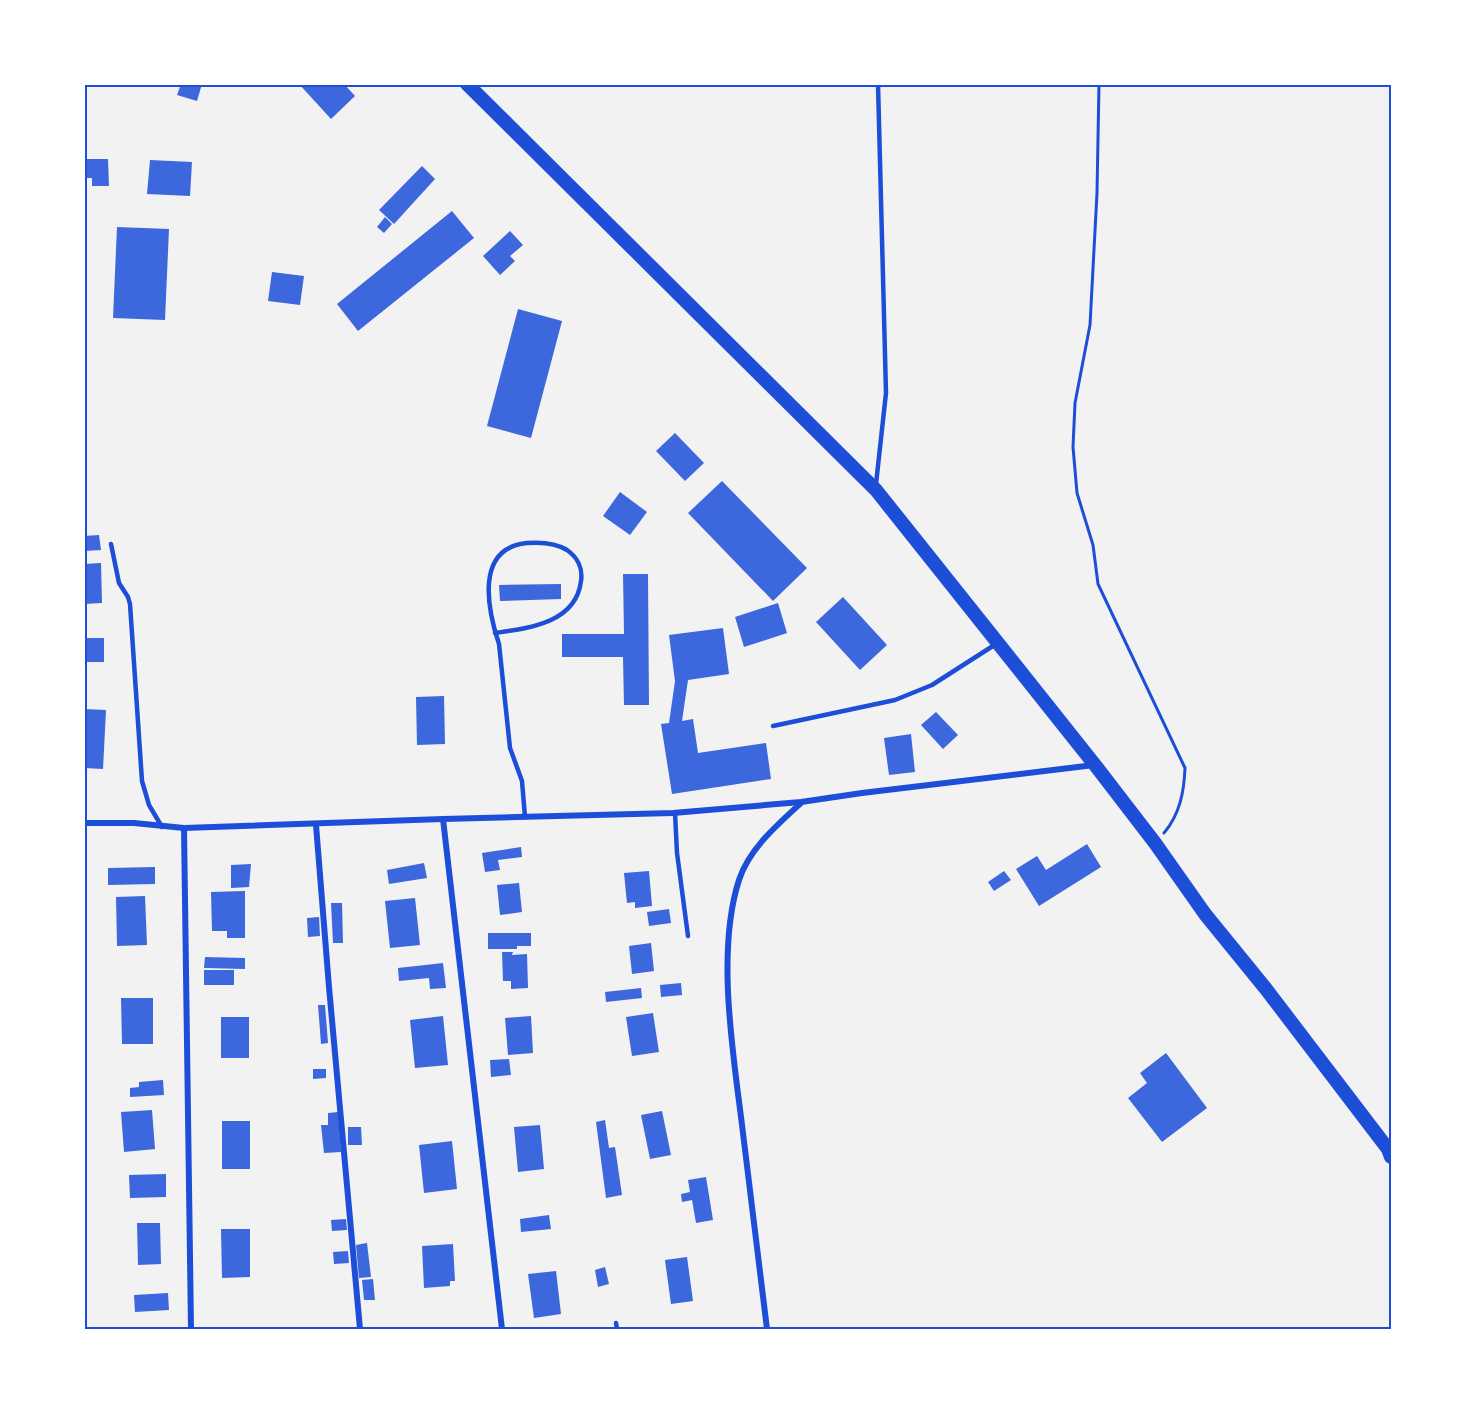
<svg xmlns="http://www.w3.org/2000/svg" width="1475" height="1413" font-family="'Open Sans',sans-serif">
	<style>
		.building { fill: #3d67dc }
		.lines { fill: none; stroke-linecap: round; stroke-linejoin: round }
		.path { stroke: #1d4ed8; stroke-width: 3 }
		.service { stroke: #1d4ed8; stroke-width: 4.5 }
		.minor { stroke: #1d4ed8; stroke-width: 6 }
		.primary { stroke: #1d4ed8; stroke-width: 14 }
		.neatline { fill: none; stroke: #1d4ed8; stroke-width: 2 }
	</style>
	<rect width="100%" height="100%" fill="#f2f2f2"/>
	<!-- building -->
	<g class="building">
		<polygon points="181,84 202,84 197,101 177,95"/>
		<polygon points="299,84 344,84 355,96 331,119"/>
		<polygon points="84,159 108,159 109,186 92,186 92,178 84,178"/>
		<polygon points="150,160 192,162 190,196 147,194"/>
		<polygon points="422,166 435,179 394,224 379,210"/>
		<polygon points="452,211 474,238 358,331 337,304"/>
		<polygon points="385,217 392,224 384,233 377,227"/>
		<polygon points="117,227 169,229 165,320 113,318"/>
		<polygon points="510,231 523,245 510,256 515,261 500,275 483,256"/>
		<polygon points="272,272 304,276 300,305 268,301"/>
		<polygon points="518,309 562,321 531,438 487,426"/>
		<polygon points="675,433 704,463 685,481 656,451"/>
		<polygon points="722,481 807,568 773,601 688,513"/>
		<polygon points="620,492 647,512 630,535 603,516"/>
		<polygon points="99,535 101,550 84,551 84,536"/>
		<polygon points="101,563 102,603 84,604 84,564"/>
		<polygon points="623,574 648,574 649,705 624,705 623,657 562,657 562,634 624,634"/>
		<polygon points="561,584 561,599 500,601 499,585"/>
		<polygon points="843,597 887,645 860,670 816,622"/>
		<polygon points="778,603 787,633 744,647 735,617"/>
		<polygon points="723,628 729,674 688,680 682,721 693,719 698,753 766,743 771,779 672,794 661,724 669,723 675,681 669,635"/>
		<rect x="84" y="638" width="20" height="24"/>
		<polygon points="444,696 445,744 417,745 416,697"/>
		<polygon points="84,709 106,710 103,769 84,768"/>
		<polygon points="936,712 958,735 943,749 921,725"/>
		<polygon points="911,734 915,772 889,775 884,738"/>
		<polygon points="1087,844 1101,867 1039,906 1016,869 1037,856 1046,870"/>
		<polygon points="521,847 522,857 498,860 500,870 485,872 482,853"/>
		<polygon points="424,863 427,878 389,884 387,870"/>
		<polygon points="251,864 249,887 231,888 231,865"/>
		<polygon points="155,867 155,884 108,885 108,868"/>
		<polygon points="649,871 652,906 635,908 635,902 627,903 624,873"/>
		<polygon points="1004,871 1011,880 994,891 988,882"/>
		<polygon points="519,883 522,912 500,915 497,885"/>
		<polygon points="245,891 245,938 227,938 227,931 212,931 211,892"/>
		<polygon points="145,896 147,945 117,946 116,897"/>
		<polygon points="415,898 420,945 390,948 385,901"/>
		<polygon points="331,903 342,903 343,943 333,943"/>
		<polygon points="669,909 671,923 649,926 647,912"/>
		<polygon points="319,917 320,936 308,937 307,918"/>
		<polygon points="488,933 531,933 531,946 517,946 517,949 488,949"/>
		<polygon points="651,943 654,971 632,974 629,946"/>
		<polygon points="502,952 513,952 512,955 527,954 528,988 511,989 511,981 503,981"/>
		<polygon points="205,957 245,958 245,969 204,968"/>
		<polygon points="443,963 446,988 430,989 429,978 399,981 398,968"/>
		<rect x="204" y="970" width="30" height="15"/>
		<polygon points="681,983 682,995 661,997 660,985"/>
		<polygon points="641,988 642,998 606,1002 605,992"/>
		<polygon points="121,998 153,998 153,1044 122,1044"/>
		<polygon points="318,1005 325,1005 328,1043 321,1044"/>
		<polygon points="653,1013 659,1052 632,1056 626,1017"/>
		<polygon points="443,1016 448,1065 415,1068 410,1020"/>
		<polygon points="531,1016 533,1053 508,1055 505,1018"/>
		<rect x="221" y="1017" width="28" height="41"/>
		<polygon points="1166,1053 1207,1108 1162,1142 1128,1098 1147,1083 1140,1073"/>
		<polygon points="509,1059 511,1075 491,1077 490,1060"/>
		<polygon points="313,1069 326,1069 326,1078 313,1079"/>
		<polygon points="163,1080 164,1095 130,1097 130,1088 139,1087 139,1082"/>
		<polygon points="152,1110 155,1149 124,1152 121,1112"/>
		<polygon points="662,1111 671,1155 650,1159 641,1115"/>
		<polygon points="338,1112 341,1152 324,1153 321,1125 328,1125 328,1113"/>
		<polygon points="605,1120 609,1148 615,1147 622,1195 606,1198 596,1122"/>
		<rect x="222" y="1121" width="28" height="48"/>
		<polygon points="540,1125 544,1169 518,1172 514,1127"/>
		<polygon points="348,1127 361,1127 362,1145 348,1145"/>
		<polygon points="452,1141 457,1189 424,1193 419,1145"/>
		<polygon points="166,1174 166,1197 130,1198 129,1175"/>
		<polygon points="706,1177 713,1220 696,1223 692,1200 682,1202 681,1194 690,1192 688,1180"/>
		<polygon points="549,1215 551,1229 521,1232 520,1219"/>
		<polygon points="346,1219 347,1230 332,1231 331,1220"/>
		<polygon points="137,1223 160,1223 161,1264 138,1265"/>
		<polygon points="221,1229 250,1229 250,1277 222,1278"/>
		<polygon points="367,1243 371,1277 359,1278 356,1245"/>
		<polygon points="453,1244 455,1281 450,1281 450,1286 424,1288 422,1246"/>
		<polygon points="348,1251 349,1263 334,1264 333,1252"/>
		<polygon points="687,1257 693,1301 671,1304 665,1260"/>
		<polygon points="605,1267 609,1284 598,1287 595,1270"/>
		<polygon points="556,1271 561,1314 534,1318 528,1274"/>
		<polygon points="373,1279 375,1300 364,1300 362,1280"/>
		<polygon points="168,1293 169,1310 135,1312 134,1295"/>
	</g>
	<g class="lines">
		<!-- path -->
		<path class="path" d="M1099,84L1097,193L1090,325L1075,403L1073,447L1077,493L1093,545L1098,584L1185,768C1184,792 1180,814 1164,833"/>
		<!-- service -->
		<g class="service">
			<polyline points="876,484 886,393 878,84"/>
			<polyline points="111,544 119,583 128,597 130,604 142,781 149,805 162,827"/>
			<path d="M495,633C529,628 576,623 581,581C583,568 577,557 567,550C556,543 540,542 527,543C474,548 488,611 499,644L510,748L522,781L525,817"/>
			<polyline points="773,726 895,700 932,685 996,644"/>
			<polyline points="675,813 677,853 688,936"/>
			<polyline points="616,1323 617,1329"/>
		</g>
		<!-- minor -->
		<g class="minor">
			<polyline points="443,819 502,1329"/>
			<polyline points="84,823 134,823 184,828 443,819 673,813 801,802 862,793 1094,765"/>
			<polyline points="316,825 329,987 360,1329"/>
			<polyline points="184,828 191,1329"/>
			<path d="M767,1329C759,1261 750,1193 742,1125C733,1052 716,951 739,880C749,849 777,825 801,803"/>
		</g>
		<!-- primary -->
		<polyline class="primary" points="467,84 876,490 1095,765 1155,843 1205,914 1266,989 1388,1149 1391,1157"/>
	</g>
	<!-- border -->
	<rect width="1475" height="1413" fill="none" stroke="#ffffff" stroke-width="171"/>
	<rect x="86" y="86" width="1304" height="1242" class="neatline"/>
</svg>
